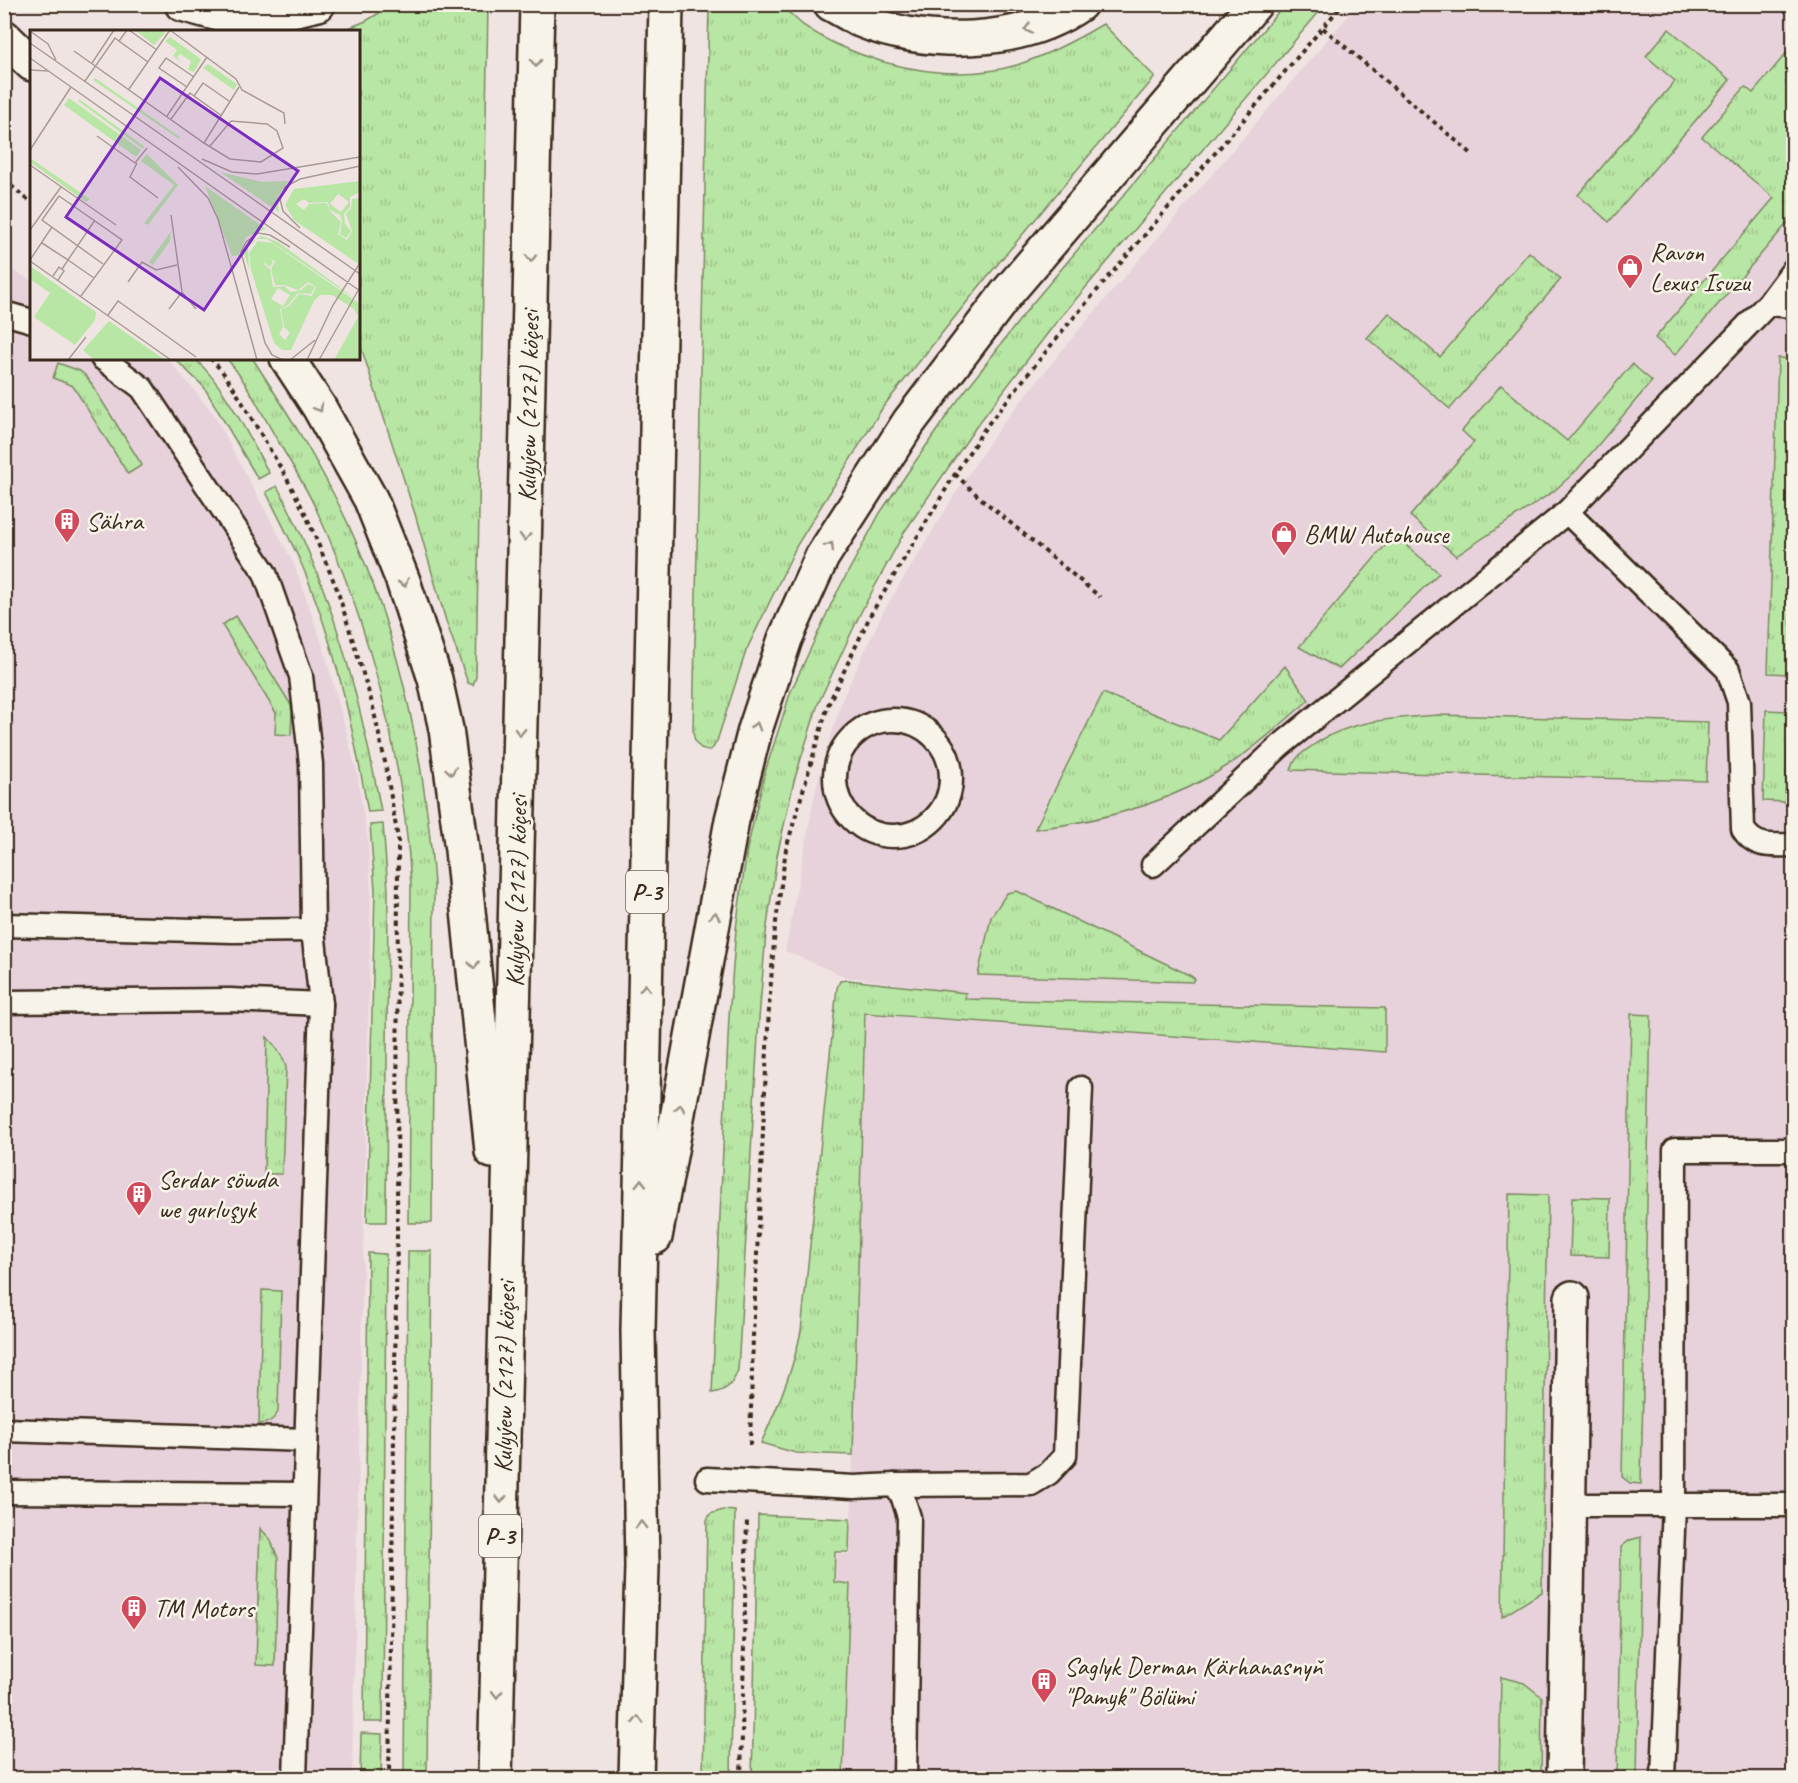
<svg xmlns="http://www.w3.org/2000/svg" width="1798" height="1783" font-family="Caveat,sans-serif">
	<style>
		.built { fill: #e7d2db }
		.grass { fill: url(#grass-tufts); stroke: #7a8861; stroke-width: 1.5 }
		.lines { fill: none; stroke-linecap: round; stroke-linejoin: round }
		.lane-casing { stroke: #3b2a1e; stroke-width: 27 }
		.street-casing { stroke: #3b2a1e; stroke-width: 38 }
		.highway-casing { stroke: #3b2a1e; stroke-width: 38 }
		.path { stroke: #3b2a1e; stroke-width: 4; stroke-dasharray: 4.5 4.5; stroke-linecap: butt }
		.lane { stroke: #f7f3e8; stroke-width: 22 }
		.street { stroke: #f7f3e8; stroke-width: 33 }
		.highway { stroke: #f7f3e8; stroke-width: 33 }
		.oneway { stroke: #998e83 }
		.labels { text-anchor: middle; stroke-width: 5; stroke-linejoin: round; paint-order: stroke }
		.shield { fill: #f7f3e8; stroke: #73665b; stroke-width: 1.5 }
		.shield-label { font-size: 24px; font-weight: bold; fill: #3b2a1e }
		.poi-label { font-size: 26px; fill: #3b2a1e; stroke: #f7f3e8; text-anchor: start }
		.street-label { font-size: 26px; fill: #3b2a1e; stroke: #f7f3e8 }
		.inset-road { fill: none; stroke: #a89a94; stroke-width: 1.5 }
		.view { fill: #7b2cbf; fill-opacity: 0.15; stroke: #7b2cbf; stroke-width: 3 }
		.inset-edge { fill: none; stroke: #3b2a1e; stroke-width: 3 }
	</style>
	<defs>
		<pattern id="grass-tufts" width="24" height="20" patternUnits="userSpaceOnUse" patternTransform="scale(1.5)"><rect width="24" height="20" fill="#b8e6a4"/><path d="M3 7l-1-3M5 7V3M7 7l1-3M15 17l-1-3M17 17v-4M19 17l1-3" fill="none" stroke="#9fc58d"/></pattern>
	</defs>
	<rect width="100%" height="100%" fill="#f0e4e2"/>
	<filter id="ink" filterUnits="userSpaceOnUse"><feTurbulence type="fractalNoise" baseFrequency=".0167" numOctaves="2"/><feDisplacementMap in="SourceGraphic" scale="12" xChannelSelector="R" yChannelSelector="G"/><feConvolveMatrix kernelMatrix="1 2 1 2 8 2 1 2 1" color-interpolation-filters="sRGB"/></filter>
	<g filter="url(#ink)">
		<!-- built -->
		<g class="built">
			<polygon points="1357,5 1793,5 1793,1778 844,1778 851,1583 835,1581 837,1554 850,1554 866,1014 959,1021 966,993 846,977 785,951 816,788 841,702 883,612 957,491 1000,427 1078,331"/>
			<polygon points="4,266 31,280 32,358 168,359 213,413 294,564 324,649 357,772 368,842 371,891 352,1778 5,1778"/>
		</g>
		<!-- grass -->
		<g class="grass">
			<polygon points="394,4 488,5 476,677 473,685 468,683 446,621 415,514 359,341 358,32 341,31 366,21"/>
			<path d="M1285,4L1325,5L1054,325L976,427L905,531L861,612L818,704L794,781L777,856L766,933L759,1019L738,1370C733,1384 727,1391 712,1393L729,1016L736,929L747,849L765,772L791,691L834,598L880,513L952,408L1031,305Z"/>
			<path d="M709,5C721,4 770,2 778,5C787,9 795,19 803,25C814,32 826,40 838,45C892,70 959,82 1017,65C1047,55 1076,40 1103,24L1155,77L986,278L883,407L797,545L746,651L717,741L713,748L708,751C697,748 694,741 693,731Z"/>
			<path d="M906,5H1019C983,17 943,12 906,5Z"/>
			<polygon points="1669,29 1730,80 1609,222 1578,195 1675,81 1646,56"/>
			<polygon points="1793,45 1794,134 1792,140 1794,202 1790,220 1675,355 1655,338 1774,198 1702,137 1745,87 1753,93"/>
			<polygon points="1529,252 1561,279 1450,409 1367,338 1389,313 1440,357"/>
			<polygon points="1778,358 1794,359 1794,563 1790,674 1768,673"/>
			<path d="M175,359H195C226,387 248,436 269,473L258,479L204,387Z"/>
			<path d="M227,359H253C282,404 312,451 336,499C396,617 425,754 434,884L432,1223H408L411,885C404,759 370,626 317,511C305,485 289,460 275,436C260,410 246,381 227,359Z"/>
			<polygon points="58,363 80,371 87,377 142,465 128,474 73,386 53,378"/>
			<polygon points="1632,364 1652,381 1577,470 1554,491 1456,556 1410,516 1474,442 1462,431 1501,385 1567,441"/>
			<path d="M277,486C332,588 360,698 381,811L368,812C353,728 335,642 301,563C290,539 278,516 266,492Z"/>
			<polygon points="1394,535 1439,573 1339,669 1299,647"/>
			<polygon points="236,616 291,705 292,712 291,735 275,734 276,713 222,625"/>
			<path d="M1285,666L1309,700C1283,722 1258,746 1230,764C1172,803 1103,821 1035,829L1103,693L1219,740Z"/>
			<polygon points="1766,710 1789,711 1785,802 1763,801"/>
			<path d="M1438,715L1708,722L1706,781L1291,770C1294,758 1302,753 1312,746C1348,720 1395,718 1438,715Z"/>
			<polygon points="383,824 388,890 386,1222 367,1222 375,890 370,825"/>
			<polygon points="1017,891 1191,976 1195,979 1192,982 978,975 991,917 1007,893"/>
			<path d="M848,980L966,993L965,999L1385,1008V1052L865,1013L853,1455L796,1453L761,1443C778,1407 793,1371 801,1331L837,988L840,981Z"/>
			<polygon points="1631,1014 1651,1015 1641,1484 1630,1483 1622,1477"/>
			<path d="M267,1037C276,1047 283,1055 286,1067L282,1174H264Z"/>
			<polygon points="1509,1194 1548,1195 1542,1592 1502,1617"/>
			<polygon points="1572,1197 1610,1198 1609,1257 1570,1256"/>
			<polygon points="408,1251 432,1251 427,1778 404,1778"/>
			<polygon points="368,1253 386,1254 383,1722 364,1722"/>
			<path d="M262,1290L281,1291L278,1412C273,1421 268,1423 259,1424Z"/>
			<polygon points="723,1510 735,1511 731,1778 703,1778 707,1520 710,1514"/>
			<polygon points="758,1515 850,1519 849,1552 835,1552 834,1582 850,1584 843,1778 752,1778"/>
			<polygon points="260,1528 270,1539 278,1558 275,1666 256,1665"/>
			<polygon points="1641,1537 1637,1778 1617,1778 1621,1547 1630,1540"/>
			<polygon points="1501,1677 1524,1683 1542,1697 1541,1778 1499,1778"/>
			<polygon points="361,1733 382,1734 381,1778 360,1778"/>
		</g>
		<g class="lines">
			<!-- lane casing -->
			<g class="lane-casing">
				<g id="lane">
					<polyline points="1768,304 1794,306"/>
					<polyline points="4,313 32,321"/>
					<polyline points="102,358 142,388 265,573 301,676 311,764 313,930 321,1004 295,1778"/>
					<path d="M1567,512L1728,670L1739,702L1743,829C1755,849 1773,845 1794,845"/>
					<circle cx="893" cy="778" r="58"/>
					<polyline points="1153,865 1280,746 1567,512 1768,304 1794,269"/>
					<polyline points="4,925 233,931 313,930"/>
					<polyline points="4,1002 230,1000 321,1004"/>
					<polyline points="4,1430 306,1440"/>
					<polyline points="707,1479 854,1487 895,1485 903,1498 909,1517 905,1778"/>
					<polyline points="895,1485 1031,1484 1049,1473 1065,1456 1081,1088"/>
					<polyline points="4,1492 304,1494"/>
					<polyline points="1569,1505 1794,1505"/>
					<polyline points="1663,1778 1674,1505 1675,1150 1794,1150"/>
				</g>
			</g>
			<!-- street casing -->
			<g class="street-casing">
				<polyline id="street" points="1564,1778 1572,1298"/>
			</g>
			<!-- highway casing -->
			<g class="highway-casing">
				<g id="highway">
					<polyline points="182,4 226,16 271,15 318,4"/>
					<path d="M831,4C841,9 850,15 860,20C925,47 1021,46 1080,4"/>
					<polyline points="4,37 32,64"/>
					<polyline points="287,358 319,407 371,500 403,581 435,679 446,729 462,850 492,1151"/>
					<polyline points="655,1237 732,820 755,730 785,639 822,557 909,422 1007,293 1255,4"/>
					<polyline points="495,1778 537,4"/>
					<polyline points="636,1778 642,1566 638,1331 666,4"/>
				</g>
			</g>
			<!-- path -->
			<g class="path">
				<polyline points="1323,28 1473,155"/>
				<polyline points="4,180 32,203"/>
				<polyline points="210,358 222,371 235,390 286,477 306,515 337,589 372,703 385,762 398,839 397,1235 389,1778"/>
				<polyline points="955,474 978,496 1100,597"/>
				<polyline points="750,1445 753,1336 769,1008 775,929 786,849 828,705 871,614 955,474 985,428 1064,329 1343,4"/>
				<polyline points="741,1778 747,1518"/>
			</g>
			<!-- lane -->
			<use href="#lane" class="lane"/>
			<!-- street -->
			<use href="#street" class="street"/>
			<!-- highway -->
			<use href="#highway" class="highway"/>
		</g>
		<!-- one-way arrows -->
		<defs><path id="oneway-chevron" d="M-2-3.5L2.5 0L-2 3.5" fill="none" stroke-width="1.6" stroke-linecap="round" stroke-linejoin="round" transform="scale(1.5)"/></defs>
		<g class="oneway">
			<use href="#oneway-chevron" transform="translate(1028 29) rotate(166)"/>
			<use href="#oneway-chevron" transform="translate(536 63) rotate(91)"/>
			<use href="#oneway-chevron" transform="translate(531 258) rotate(91)"/>
			<use href="#oneway-chevron" transform="translate(319 408) rotate(59)"/>
			<use href="#oneway-chevron" transform="translate(525 537) rotate(91)"/>
			<use href="#oneway-chevron" transform="translate(830 546) rotate(-58)"/>
			<use href="#oneway-chevron" transform="translate(404 583) rotate(71)"/>
			<use href="#oneway-chevron" transform="translate(756 726) rotate(-73)"/>
			<use href="#oneway-chevron" transform="translate(520 732) rotate(91)"/>
			<use href="#oneway-chevron" transform="translate(451 771) rotate(82)"/>
			<use href="#oneway-chevron" transform="translate(715 916) rotate(-80)"/>
			<use href="#oneway-chevron" transform="translate(474 965) rotate(84)"/>
			<use href="#oneway-chevron" transform="translate(645 988) rotate(-89)"/>
			<use href="#oneway-chevron" transform="translate(680 1108) rotate(-79)"/>
			<use href="#oneway-chevron" transform="translate(641 1183) rotate(-89)"/>
			<use href="#oneway-chevron" transform="translate(501 1499) rotate(91)"/>
			<use href="#oneway-chevron" transform="translate(641 1525) rotate(-91)"/>
			<use href="#oneway-chevron" transform="translate(497 1694) rotate(91)"/>
			<use href="#oneway-chevron" transform="translate(638 1720) rotate(-89)"/>
		</g>
	</g>
	<!-- icons -->
	<defs>
		<g id="shop-pin" transform="scale(1.35)"><path d="M0 17L-7.5 6A9.5 9.5 0 1 1 7.5 6Z" fill="#d1495b" stroke="#f7f3e8"/><path d="M-5-2.5h2.3a2.7 3.5 0 0 1 5.4 0H5L5.5 6h-11ZM-1.5-2.5h3a1.5 2.3 0 0 0-3 0Z" fill="#fff"/></g>
		<g id="building-pin" transform="scale(1.35)"><path d="M0 17L-7.5 6A9.5 9.5 0 1 1 7.5 6Z" fill="#d1495b" stroke="#f7f3e8"/><path d="M-4-6H4V6H1V3H-1V6H-4ZM-2.5-4.3h1.7v1.8h-1.7ZM.8-4.3h1.7v1.8H.8ZM-2.5-1h1.7V.8h-1.7ZM.8-1h1.7V.8H.8Z" fill="#fff"/></g>
	</defs>
	<g fill-rule="evenodd">
		<use href="#shop-pin" x="1630" y="267"/>
		<use href="#building-pin" x="67" y="521"/>
		<use href="#shop-pin" x="1284" y="534"/>
		<use href="#building-pin" x="139" y="1194"/>
		<use href="#building-pin" x="134" y="1608"/>
		<use href="#building-pin" x="1044" y="1681"/>
	</g>
	<g class="labels">
		<!-- shield labels -->
		<g class="shield">
			<rect x="626" y="871" width="42" height="42" rx="4.5"/>
			<rect x="479" y="1515" width="42" height="42" rx="4.5"/>
		</g>
		<g class="shield-label">
			<text x="647" y="900">P-3</text>
			<text x="500" y="1544">P-3</text>
		</g>
		<!-- poi labels -->
		<g class="poi-label">
			<text x="1650" y="261">Ravon<tspan x="1650" dy="30">Lexus Isuzu</tspan></text>
			<text x="86" y="530">Sähra</text>
			<text x="1304" y="543">BMW Autohouse</text>
			<text x="158" y="1188">Serdar söwda<tspan x="158" dy="30">we gurluşyk</tspan></text>
			<text x="154" y="1617">TM Motors</text>
			<text x="1064" y="1675">Saglyk Derman Kärhanasnyň<tspan x="1064" dy="30">"Pamyk" Bölümi</tspan></text>
		</g>
		<!-- street labels -->
		<g class="street-label">
			<text transform="translate(528 406) rotate(-89)" y="9">Kulyýew (2127) köçesi</text>
			<text transform="translate(516 891) rotate(-89)" y="9">Kulyýew (2127) köçesi</text>
			<text transform="translate(504 1377) rotate(-89)" y="9">Kulyýew (2127) köçesi</text>
		</g>
	</g>
	<!-- overview -->
	<g transform="translate(30 30)">
		<rect width="330" height="330" fill="#f0e4e2"/>
		<path d="M105,0H131L135,3L124,15ZM140,7L171,29L164,42L158,40L161,31L150,24L147,27L151,32L143,26L147,20L135,11ZM178,34L207,54L204,60L173,38ZM65,48L150,107L149,109L63,50ZM39,68L111,120L106,127L34,75ZM49,69L114,116L113,119L48,71ZM117,124L148,155L118,195L114,193L144,155L111,131ZM0,128L60,169L56,172L0,132ZM190,142L232,152L258,151L247,168L249,182ZM330,151V162L320,167V177L314,184L315,194L321,201L316,208L310,204L312,191L310,185L300,180L298,172L279,173L274,169L266,174L274,180L279,174L297,173L300,181L311,192L308,204L317,210L322,201L316,184L321,178L322,169L330,168V235L264,190L255,175L264,159ZM308,164L319,172L311,182L300,174ZM175,156L236,199L216,207L209,225L202,226ZM141,201L140,211L123,235L119,232ZM231,206L248,212L330,272L237,209H227L218,217L219,239L214,224L216,216ZM228,211L242,213L330,274V330H304L328,287L324,279L302,265H290L284,271L261,320H252L244,313L221,240L219,223ZM238,227L235,233L240,237L243,231L239,228L245,231L241,239L245,255H254L268,260L278,252L286,257L282,266L269,264L259,276L251,279L254,297L260,303L255,310L249,304L253,297L250,279L258,275L268,263L281,264L285,257L278,254L271,260L261,262L254,256L243,257L240,239L234,234ZM248,258L260,265L253,276L241,269ZM0,236L66,282L65,290L45,315L4,287L20,263L0,249ZM79,291L135,330H64L53,320Z" fill="#b8e6a4" fill-rule="evenodd"/>
		<path class="inset-road" d="M97,0L89,11L118,32M99,0L127,20M140,0L206,49L212,60L254,83L255,94M0,1L18,14L26,30M0,13L330,244M44,21L174,113L200,129L231,132L253,118L247,101L237,94L201,91L180,116M0,28L330,261M62,33L84,0M0,40L19,41M55,51L85,8L89,11M157,57L129,38L136,28L164,47M99,59L140,0M137,86L177,27M192,86L164,66L173,53L199,71M141,89L160,63L164,66M67,106L105,133L117,118M174,113L209,57M0,120L41,57M172,129L202,142L227,144L330,127M107,133L100,147L128,168M0,135L86,195M148,137L178,168L188,189L227,330M141,185L152,262L166,279M270,198L253,181L250,169L255,157L270,149L330,136M0,200L31,157M12,213L38,230L65,190M0,230L22,197M0,231L141,330M32,239L38,230L64,248M23,246L29,237L34,241L28,250M98,252L112,232L126,240L147,235M51,266L92,210L29,166L12,190L73,234M139,279L152,262M78,285L88,271L166,327M38,330L56,307M253,330L242,325L235,313L211,222L216,212L228,203L240,205L260,217M260,330L285,310M277,330L303,275L330,233M289,330L330,257"/>
		<path class="view" d="M130,48L268,141L174,280L36,187Z"/>
		<rect width="330" height="330" class="inset-edge"/>
	</g>
	<!-- margin -->
	<rect width="1798" height="1783" fill="none" stroke="#f7f3e8" stroke-width="24"/>
	<rect x="12" y="12" width="1774" height="1759" fill="none" stroke="#3b2a1e" stroke-width="2" filter="url(#ink)"/>
</svg>
